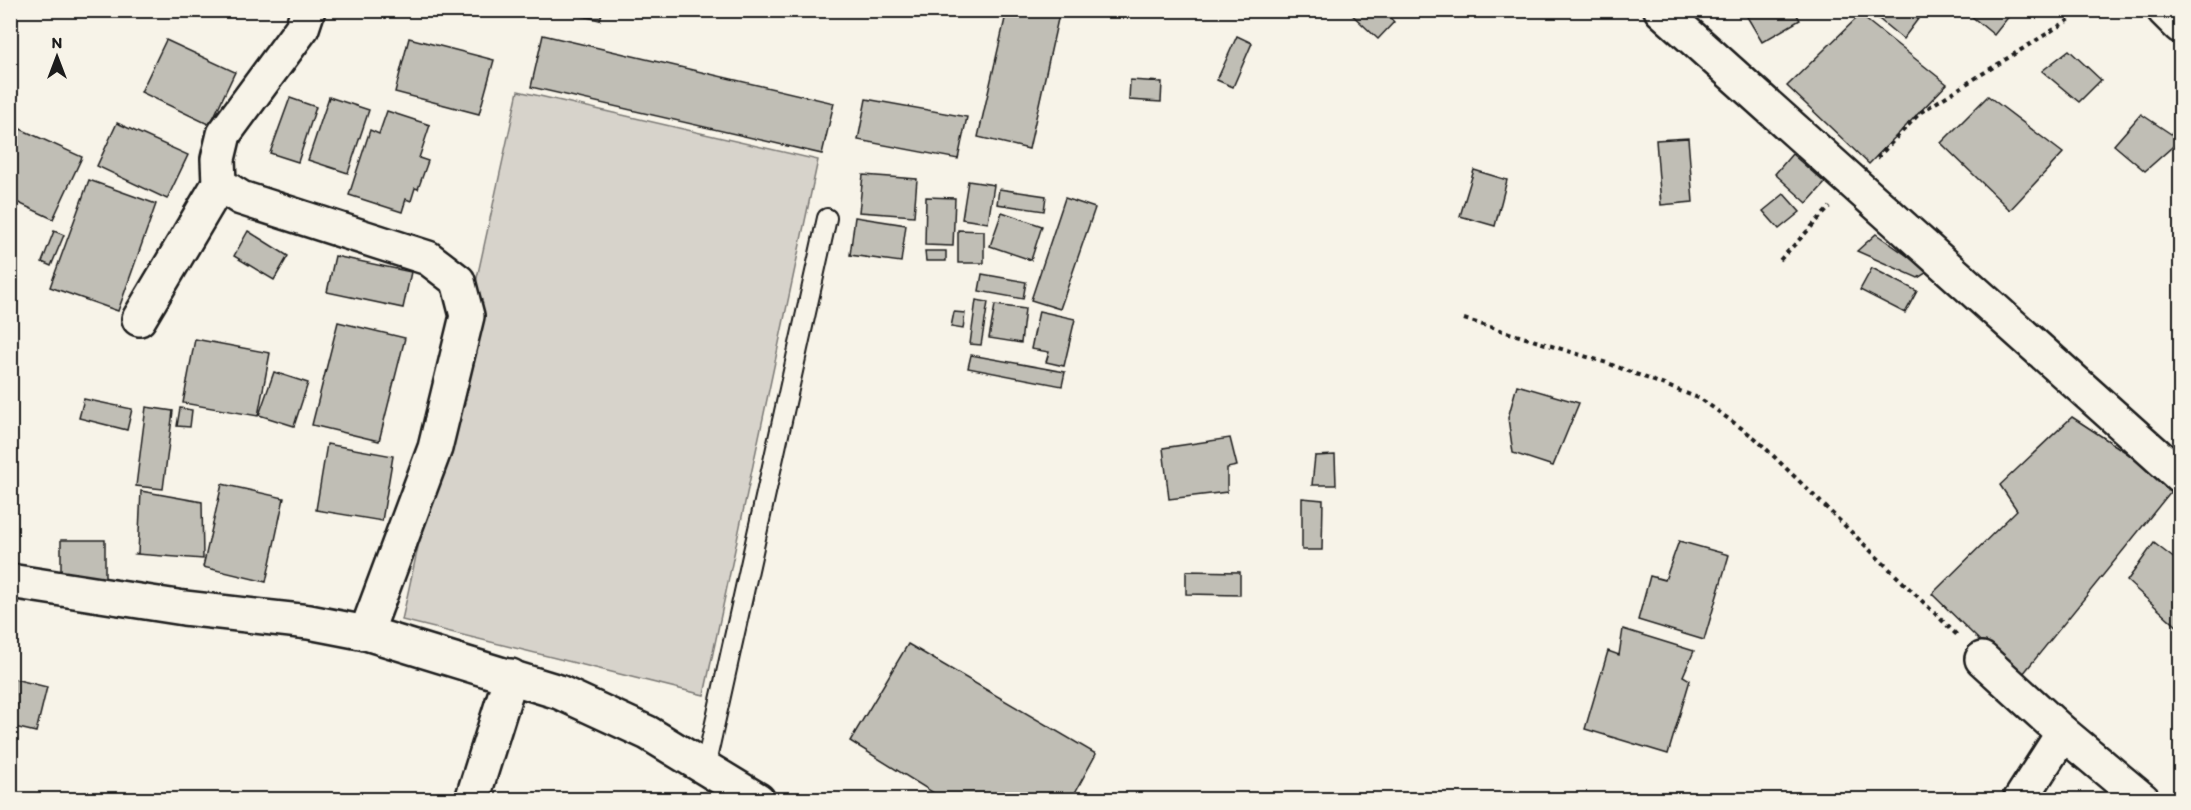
<svg xmlns="http://www.w3.org/2000/svg" width="2191" height="810" font-family="Itim,sans-serif">
	<style>
		.green { fill: #d7d3cb; stroke: #7a7874; stroke-width: 1.5 }
		.building { fill: #c0beb5; stroke: #1c1c1c; stroke-width: 1.5 }
		.lines { fill: none; stroke-linecap: round; stroke-linejoin: round }
		.service-casing { stroke: #1c1c1c; stroke-width: 22 }
		.minor-casing { stroke: #1c1c1c; stroke-width: 38 }
		.secondary-casing { stroke: #1c1c1c; stroke-width: 38 }
		.path { stroke: #1c1c1c; stroke-width: 4; stroke-dasharray: 4.5 4.5; stroke-linecap: butt }
		.service { stroke: #f7f3e8; stroke-width: 18 }
		.minor { stroke: #f7f3e8; stroke-width: 33 }
		.secondary { stroke: #f7f3e8; stroke-width: 33 }
	</style>
	<rect width="100%" height="100%" fill="#f7f3e8"/>
	<filter id="ink" filterUnits="userSpaceOnUse"><feTurbulence type="fractalNoise" baseFrequency=".0167" numOctaves="2"/><feDisplacementMap in="SourceGraphic" scale="12" xChannelSelector="R" yChannelSelector="G"/><feConvolveMatrix kernelMatrix="1 2 1 2 8 2 1 2 1" color-interpolation-filters="sRGB"/></filter>
	<g filter="url(#ink)">
		<!-- green -->
		<polygon class="green" points="518,91 818,160 704,695 402,620"/>
		<!-- building -->
		<g class="building">
			<polygon points="556,10 603,10 600,20"/>
			<polygon points="1007,10 1060,10 1029,149 978,137"/>
			<polygon points="1347,10 1383,10 1394,22 1378,39"/>
			<polygon points="1743,10 1794,10 1800,20 1762,42"/>
			<polygon points="1868,10 1915,10 1921,15 1903,39"/>
			<polygon points="1964,10 2014,10 1994,35"/>
			<polygon points="1860,15 1947,84 1869,164 1787,86"/>
			<polygon points="543,35 834,103 822,154 531,87"/>
			<polygon points="1237,36 1252,43 1233,87 1217,80"/>
			<polygon points="409,38 494,60 479,114 395,92"/>
			<polygon points="166,40 235,72 210,125 141,92"/>
			<polygon points="2069,50 2101,80 2079,102 2042,71"/>
			<polygon points="1130,80 1162,82 1161,102 1129,100"/>
			<polygon points="1988,96 2063,153 2010,210 1941,143"/>
			<polygon points="329,97 369,110 348,173 308,160"/>
			<polygon points="290,98 316,107 298,162 270,153"/>
			<polygon points="866,99 967,117 958,159 858,140"/>
			<polygon points="387,111 430,125 419,158 428,161 418,189 415,188 411,201 406,199 402,212 349,195 370,130 379,134"/>
			<polygon points="2141,114 2180,140 2145,171 2114,145"/>
			<polygon points="117,123 188,155 167,199 97,166"/>
			<polygon points="16,127 82,157 53,219 10,199 10,138"/>
			<polygon points="1688,138 1693,202 1661,205 1656,140"/>
			<polygon points="1792,154 1825,183 1807,203 1775,174"/>
			<polygon points="1474,170 1507,180 1495,226 1460,216"/>
			<polygon points="863,175 917,179 914,216 859,212"/>
			<polygon points="89,180 156,204 118,311 50,287"/>
			<polygon points="968,181 994,185 988,223 962,219"/>
			<polygon points="999,189 1046,196 1044,211 997,204"/>
			<polygon points="1784,194 1800,212 1779,229 1763,211"/>
			<polygon points="926,197 955,198 953,246 925,245"/>
			<polygon points="1065,198 1095,208 1060,309 1031,300"/>
			<polygon points="1002,212 1042,226 1031,260 990,246"/>
			<polygon points="855,217 906,225 901,262 850,255"/>
			<polygon points="958,230 984,231 984,263 958,263"/>
			<polygon points="54,231 64,235 51,266 42,262"/>
			<polygon points="248,231 288,256 274,280 234,256"/>
			<polygon points="1876,234 1929,271 1918,278 1857,251"/>
			<polygon points="925,251 946,251 946,261 926,261"/>
			<polygon points="335,256 411,272 403,308 327,292"/>
			<polygon points="1872,268 1917,291 1905,313 1860,290"/>
			<polygon points="982,274 1026,282 1023,299 979,291"/>
			<polygon points="976,300 988,302 981,345 970,344"/>
			<polygon points="995,305 1025,309 1021,343 989,338"/>
			<polygon points="1039,311 1075,319 1064,366 1046,362 1049,352 1031,349"/>
			<polygon points="954,312 965,313 963,329 951,327"/>
			<polygon points="338,322 405,338 379,441 312,425"/>
			<polygon points="195,339 270,353 258,416 183,403"/>
			<polygon points="971,355 1065,372 1062,386 968,368"/>
			<polygon points="274,372 308,383 294,426 259,415"/>
			<polygon points="1517,385 1579,403 1553,466 1513,453 1508,418"/>
			<polygon points="84,399 132,409 127,430 79,418"/>
			<polygon points="146,407 173,411 163,489 136,486"/>
			<polygon points="180,408 192,410 190,427 177,426"/>
			<polygon points="2072,417 2176,485 2019,679 1932,594 2017,510 2000,485"/>
			<polygon points="1230,438 1237,466 1227,468 1227,492 1169,499 1163,448"/>
			<polygon points="327,444 393,456 382,521 316,510"/>
			<polygon points="1335,455 1336,485 1312,485 1315,456"/>
			<polygon points="222,484 284,498 266,582 203,567"/>
			<polygon points="141,491 202,502 203,559 136,554 138,553"/>
			<polygon points="1302,498 1323,500 1322,550 1302,550"/>
			<rect x="61" y="540" width="44" height="43"/>
			<polygon points="1679,541 1729,555 1704,640 1638,620 1650,576 1665,580"/>
			<polygon points="2154,543 2180,563 2180,629 2127,581"/>
			<polygon points="1186,571 1240,572 1240,595 1186,594"/>
			<polygon points="1623,629 1694,651 1683,676 1690,680 1668,754 1585,729 1608,651 1619,655"/>
			<polygon points="908,644 1096,754 1071,800 945,800 850,741"/>
			<polygon points="10,678 47,687 36,732 10,726"/>
		</g>
		<g class="lines">
			<!-- service casing -->
			<g class="service-casing">
				<polyline id="service" points="705,768 827,218"/>
			</g>
			<!-- minor casing -->
			<g class="minor-casing">
				<g id="minor">
					<polyline points="308,10 302,28 224,134 218,159 219,184 241,198 428,258 458,281 467,316 435,448 366,633"/>
					<polyline points="1661,10 2180,476"/>
					<polyline points="2164,10 2180,26"/>
					<polyline points="139,319 219,184"/>
					<polyline points="1982,659 2063,733 2143,800"/>
					<polyline points="472,800 511,676"/>
					<polyline points="2020,800 2063,733"/>
				</g>
			</g>
			<!-- secondary casing -->
			<g class="secondary-casing">
				<polyline id="secondary" points="10,581 184,608 309,622 366,633 559,692 648,733 758,800"/>
			</g>
			<!-- path -->
			<g class="path">
				<polyline points="1877,158 1921,112 2085,10"/>
				<polyline points="1780,260 1830,207"/>
				<polyline points="1464,319 1607,363 1701,399 1755,438 1959,637"/>
			</g>
			<!-- service -->
			<use href="#service" class="service"/>
			<!-- minor -->
			<use href="#minor" class="minor"/>
			<!-- secondary -->
			<use href="#secondary" class="secondary"/>
		</g>
	</g>
	<!-- margin -->
	<rect width="2191" height="810" fill="none" stroke="#f7f3e8" stroke-width="36"/>
	<rect x="18" y="18" width="2155" height="774" fill="none" stroke="#1c1c1c" stroke-width="2" filter="url(#ink)"/>
	<!-- north arrow -->
	<g transform="translate(57 57)" stroke="#f7f3e8" stroke-width="4.5" paint-order="stroke">
	<path d="M0-4.5L10 22L0 15L-10 22Z" fill="#1c1c1c"/>
	<text y="-9" font-size="16" font-weight="bold" text-anchor="middle" fill="#1c1c1c">N</text>
	</g>
</svg>
